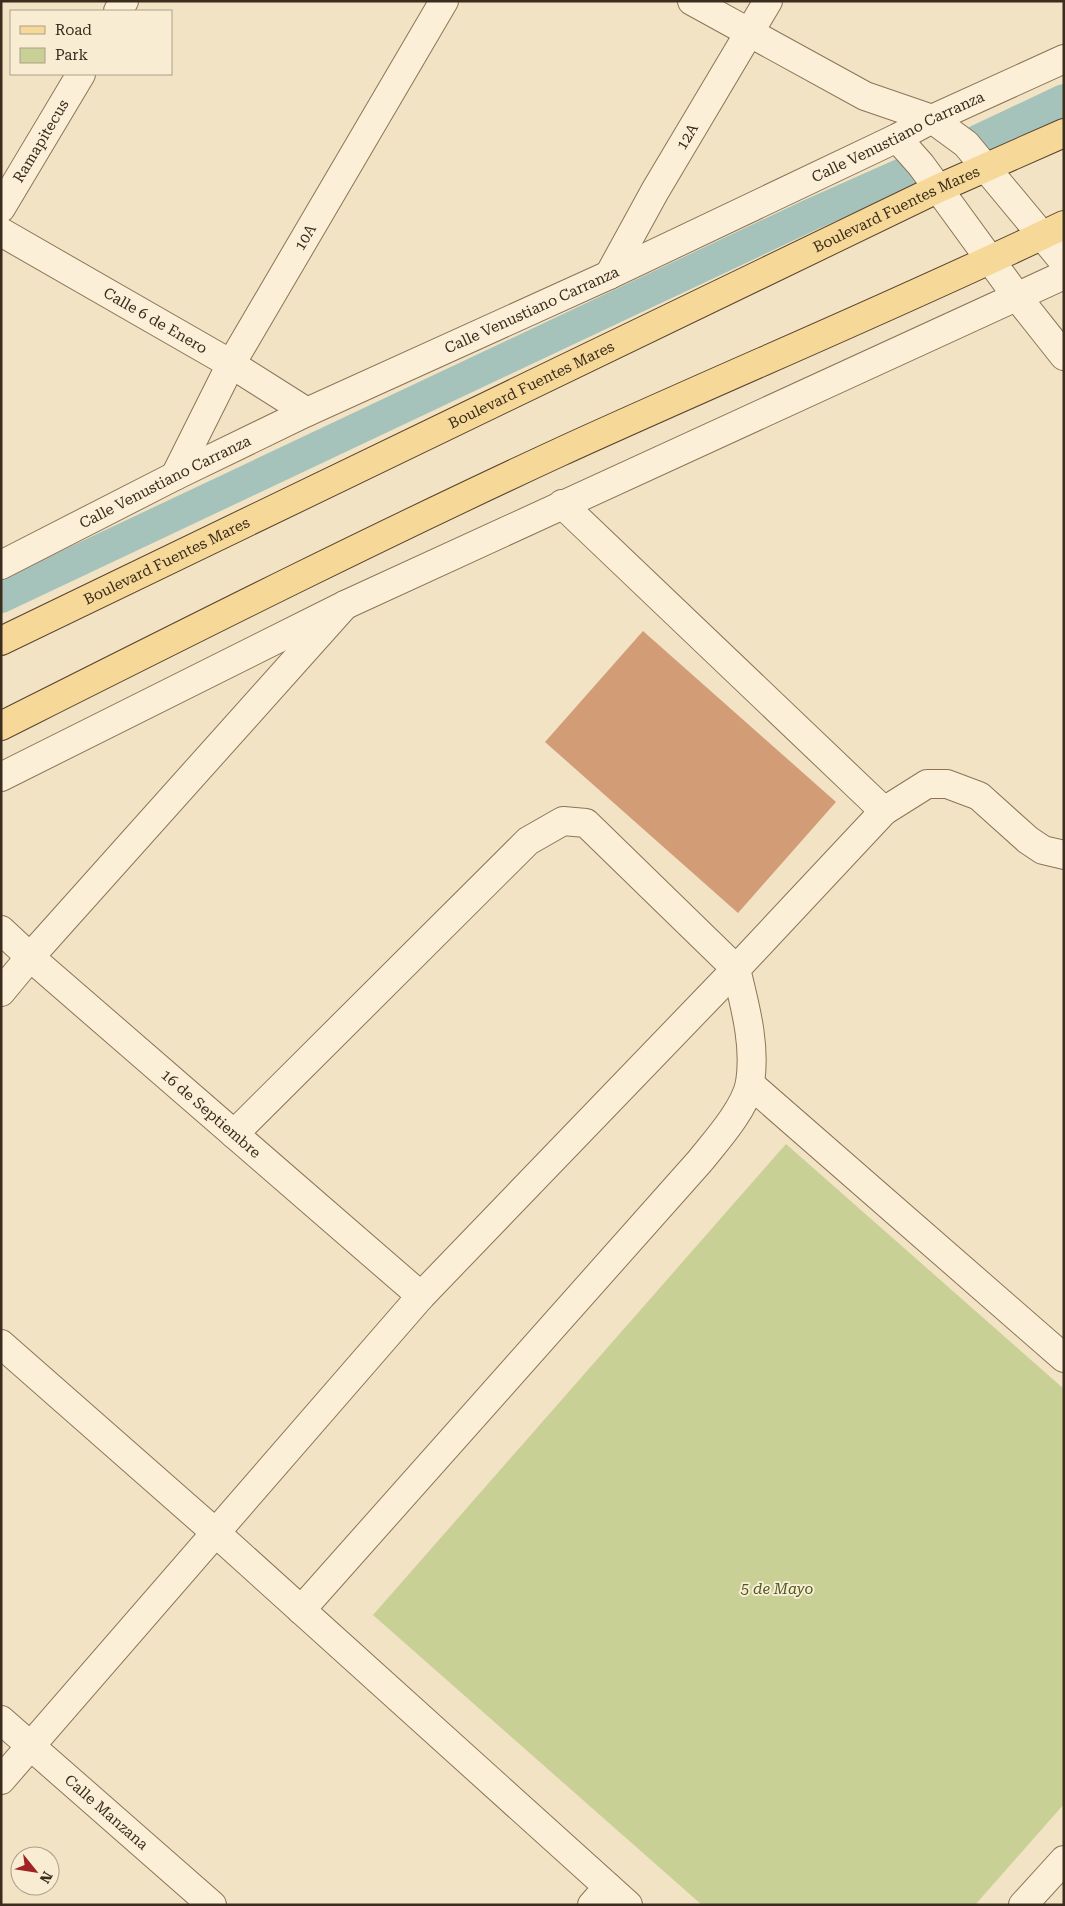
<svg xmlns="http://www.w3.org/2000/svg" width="1065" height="1906" font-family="'Roboto Serif',serif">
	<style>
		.green { fill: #c9d096 }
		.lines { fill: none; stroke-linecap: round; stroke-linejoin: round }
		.canal { stroke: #a5c3bb; stroke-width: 32 }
		.building { fill: #d29c76 }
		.minor-casing { stroke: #8c7458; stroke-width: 30 }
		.tertiary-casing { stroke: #8c7458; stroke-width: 30 }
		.primary-casing { stroke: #5a422d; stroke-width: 30 }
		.minor { stroke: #fbf0d7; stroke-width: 28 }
		.tertiary { stroke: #fbf0d7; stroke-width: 28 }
		.primary { stroke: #f6d998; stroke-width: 28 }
		.labels { text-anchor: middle; stroke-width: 4; stroke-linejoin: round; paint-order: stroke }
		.street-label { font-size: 15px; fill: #3b2c1d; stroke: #f8edd3 }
		.park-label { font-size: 15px; font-style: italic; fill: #4b5922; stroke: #f8edd3 }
	</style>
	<rect width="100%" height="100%" fill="#f1e3c3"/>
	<!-- green -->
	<polygon class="green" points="786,1144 1064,1389 1064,1804 975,1905 702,1905 373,1615"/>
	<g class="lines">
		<!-- canal -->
		<g class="canal">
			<polyline points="977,141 1064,100"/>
			<polyline points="1,597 810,215 911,170"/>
		</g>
	</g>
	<!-- building -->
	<polygon class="building" points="643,631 836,802 738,913 545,742"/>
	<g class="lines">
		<!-- minor casing -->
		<g class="minor-casing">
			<g id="minor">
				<polyline points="692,1 865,96 932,119"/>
				<polyline points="118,11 124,1"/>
				<path id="s1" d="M1,208L81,74"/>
				<path id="s2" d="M1,232L231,364L307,412"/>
				<path id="s3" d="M609,275L655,191L768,1"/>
				<polyline points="562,504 884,811"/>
				<path id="s4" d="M1,930L30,957L421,1296"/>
				<polyline points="1,992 30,957 345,605"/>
				<polyline points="750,1084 1064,1358"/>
				<polyline points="1,1344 216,1533 628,1905"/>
				<path d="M301,1610L700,1161C716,1141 745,1109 750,1083C756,1045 745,1006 736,969L884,811L927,784H947L979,796L1028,840L1043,850L1064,855"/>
				<path id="s5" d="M1,1720L212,1905"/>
				<polyline points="1,1780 421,1296 736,969 586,823 563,821 528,841 234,1134"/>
				<polyline points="592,1905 608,1887"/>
				<polyline points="1023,1905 1064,1860"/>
			</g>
		</g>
		<!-- tertiary casing -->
		<g class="tertiary-casing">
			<g id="tertiary">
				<polyline points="932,119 966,144 1064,262"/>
				<polyline points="897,138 921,165 1018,298 1064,356"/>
				<path id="s6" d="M175,476L231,364L444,1"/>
				<path id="s7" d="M1,565L175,476L307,412L609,275L897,138L932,119L1064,59"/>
				<polyline points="1,777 345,605 1064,275"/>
			</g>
		</g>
		<!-- primary casing -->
		<g class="primary-casing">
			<g id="primary">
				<path id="s8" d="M1,641L937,189L1064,133"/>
				<path d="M1,726C186,633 370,540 558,453C726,376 897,305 1064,225"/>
			</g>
		</g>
		<!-- minor -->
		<use href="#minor" class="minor"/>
		<!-- tertiary -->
		<use href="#tertiary" class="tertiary"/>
		<!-- primary -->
		<use href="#primary" class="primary"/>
	</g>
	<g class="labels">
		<!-- street labels -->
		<g class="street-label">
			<text dy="5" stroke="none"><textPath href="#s3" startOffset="159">12A</textPath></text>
			<text dy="5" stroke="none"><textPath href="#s7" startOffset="994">Calle Venustiano Carranza</textPath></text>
			<text dy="5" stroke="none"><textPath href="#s1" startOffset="78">Ramapitecus</textPath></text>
			<text dy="5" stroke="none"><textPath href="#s8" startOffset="994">Boulevard Fuentes Mares</textPath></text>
			<text dy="5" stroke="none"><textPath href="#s6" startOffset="272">10A</textPath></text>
			<text dy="5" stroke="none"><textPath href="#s7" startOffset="589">Calle Venustiano Carranza</textPath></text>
			<text dy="5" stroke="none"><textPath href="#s2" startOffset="178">Calle 6 de Enero</textPath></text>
			<text dy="5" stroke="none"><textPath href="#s8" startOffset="589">Boulevard Fuentes Mares</textPath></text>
			<text dy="5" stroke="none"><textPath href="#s7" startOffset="184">Calle Venustiano Carranza</textPath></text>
			<text dy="5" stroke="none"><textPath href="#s8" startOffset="184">Boulevard Fuentes Mares</textPath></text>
			<text dy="5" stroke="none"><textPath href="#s4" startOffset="279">16 de Septiembre</textPath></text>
			<text dy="5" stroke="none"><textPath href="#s5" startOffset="140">Calle Manzana</textPath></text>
		</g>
		<!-- park labels -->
		<g class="park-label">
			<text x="777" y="1594">5 de Mayo</text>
		</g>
	</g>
	<!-- border -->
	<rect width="1065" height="1906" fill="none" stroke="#3b2c1d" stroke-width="5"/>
	<!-- legend -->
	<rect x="10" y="10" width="162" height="65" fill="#f8edd3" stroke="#aca08a"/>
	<rect x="20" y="26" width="25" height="8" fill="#f6d998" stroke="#aca08a"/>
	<text x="55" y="35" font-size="15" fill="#3b2c1d">Road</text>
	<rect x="20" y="48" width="25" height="15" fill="#c9d096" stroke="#aca08a"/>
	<text x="55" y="60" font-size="15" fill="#3b2c1d">Park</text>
	<!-- north arrow -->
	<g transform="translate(35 1871) rotate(120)"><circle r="24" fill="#f8edd3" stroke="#aca08a"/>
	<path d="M0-4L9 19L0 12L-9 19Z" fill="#a02424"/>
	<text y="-8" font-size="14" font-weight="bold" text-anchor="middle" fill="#3b2c1d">N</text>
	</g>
</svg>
